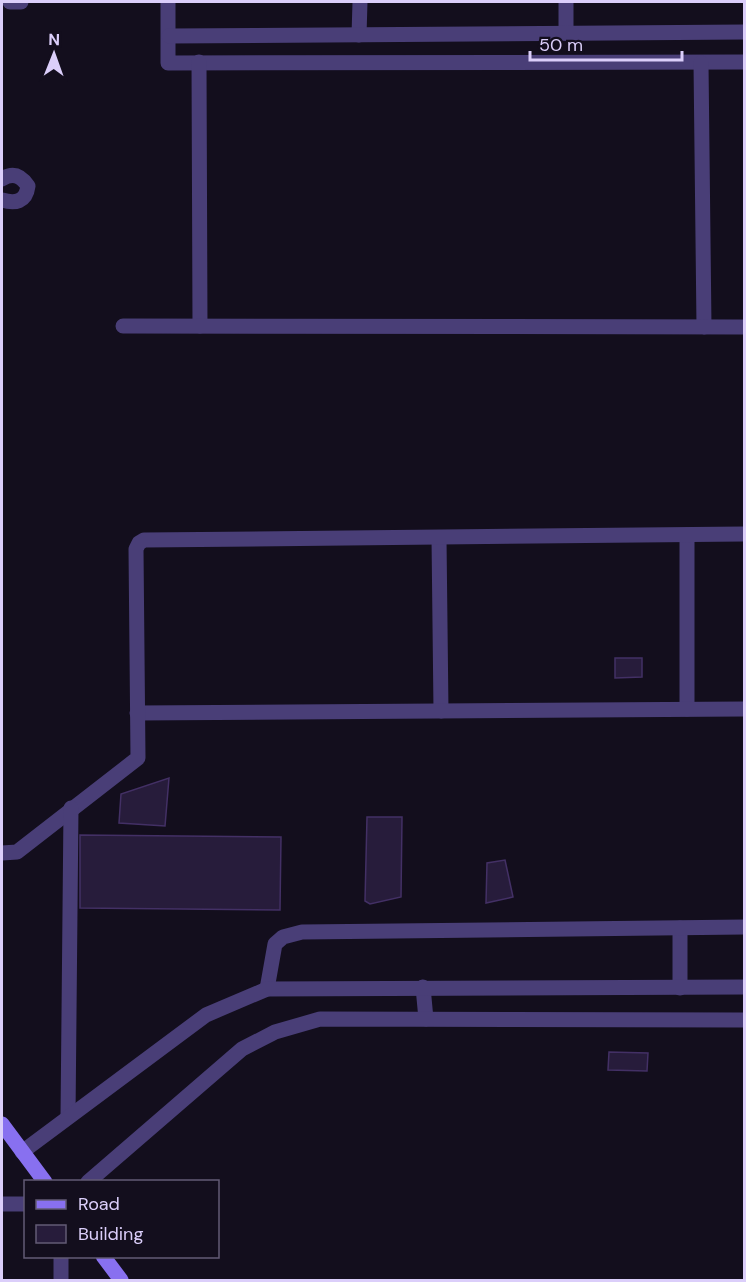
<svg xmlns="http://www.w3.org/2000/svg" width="746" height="1282" font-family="'DM Sans',sans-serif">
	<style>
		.building { fill: #271c3b; stroke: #433065; stroke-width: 1.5 }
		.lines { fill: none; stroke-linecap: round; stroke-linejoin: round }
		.minor { stroke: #493e77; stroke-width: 15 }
		.secondary { stroke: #8870f0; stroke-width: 15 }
	</style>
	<rect width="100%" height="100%" fill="#130e1d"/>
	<!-- building -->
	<g class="building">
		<polygon points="615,658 642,658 642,677 615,678"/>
		<polygon points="169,778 165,826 119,823 121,794"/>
		<polygon points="367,817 402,817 401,897 370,904 365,901"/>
		<polygon points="80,835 281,837 280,910 80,908"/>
		<polygon points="505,860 513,897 486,903 487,863"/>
		<polygon points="609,1052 648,1053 647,1071 608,1070"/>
	</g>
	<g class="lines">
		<!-- minor -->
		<g class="minor">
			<polyline points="10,2 21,2"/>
			<polyline points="168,2 168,63 744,62"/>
			<polyline points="566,2 566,33"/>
			<polyline points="359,35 360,2"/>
			<polyline points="169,36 744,32"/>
			<polyline points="199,62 200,326"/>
			<polyline points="701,63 704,327"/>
			<path d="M2,179C13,172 21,176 28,186C26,202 15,204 2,200"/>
			<polyline points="123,326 744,327"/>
			<polyline points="687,535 687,709"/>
			<polyline points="439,538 441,711"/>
			<polyline points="137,713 744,709"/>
			<polyline points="2,853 17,852 138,758 136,549 139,543 144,540 744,534"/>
			<polyline points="680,928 680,988"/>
			<polyline points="423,987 426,1019"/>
			<polyline points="267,989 275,944 283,937 302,932 744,927"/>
			<polyline points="68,1117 71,808"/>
			<polyline points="22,1152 206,1015 267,989 744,987"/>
			<polyline points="88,1182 242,1049 275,1032 320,1019 744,1020"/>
			<polyline points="2,1204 26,1204"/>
			<polyline points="61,1280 61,1256"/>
		</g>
		<!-- secondary -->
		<g class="secondary">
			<polyline points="2,1124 45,1182"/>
			<polyline points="103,1256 121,1280"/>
		</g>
	</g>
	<!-- border -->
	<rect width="746" height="1282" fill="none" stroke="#dbcefa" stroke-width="6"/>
	<!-- legend -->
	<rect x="24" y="1180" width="195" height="78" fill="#130e1d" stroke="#635b75" stroke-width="1.5"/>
	<rect x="36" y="1200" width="30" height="9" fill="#8870f0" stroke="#635b75" stroke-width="1.5"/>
	<text x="78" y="1210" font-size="18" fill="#dbcefa">Road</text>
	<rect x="36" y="1225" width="30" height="18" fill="#271c3b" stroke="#635b75" stroke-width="1.5"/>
	<text x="78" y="1240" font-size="18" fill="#dbcefa">Building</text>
	<!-- north arrow -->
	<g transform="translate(54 54) rotate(1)" stroke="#130e1d" stroke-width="4.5" paint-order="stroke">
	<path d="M0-4.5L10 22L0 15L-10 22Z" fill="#dbcefa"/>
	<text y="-9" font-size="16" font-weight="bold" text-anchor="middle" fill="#dbcefa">N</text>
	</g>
	<!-- scale -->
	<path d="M530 51v9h152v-9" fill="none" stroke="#dbcefa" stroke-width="3"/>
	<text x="539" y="51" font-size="18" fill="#dbcefa" stroke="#130e1d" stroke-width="4.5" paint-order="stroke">50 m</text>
</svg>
